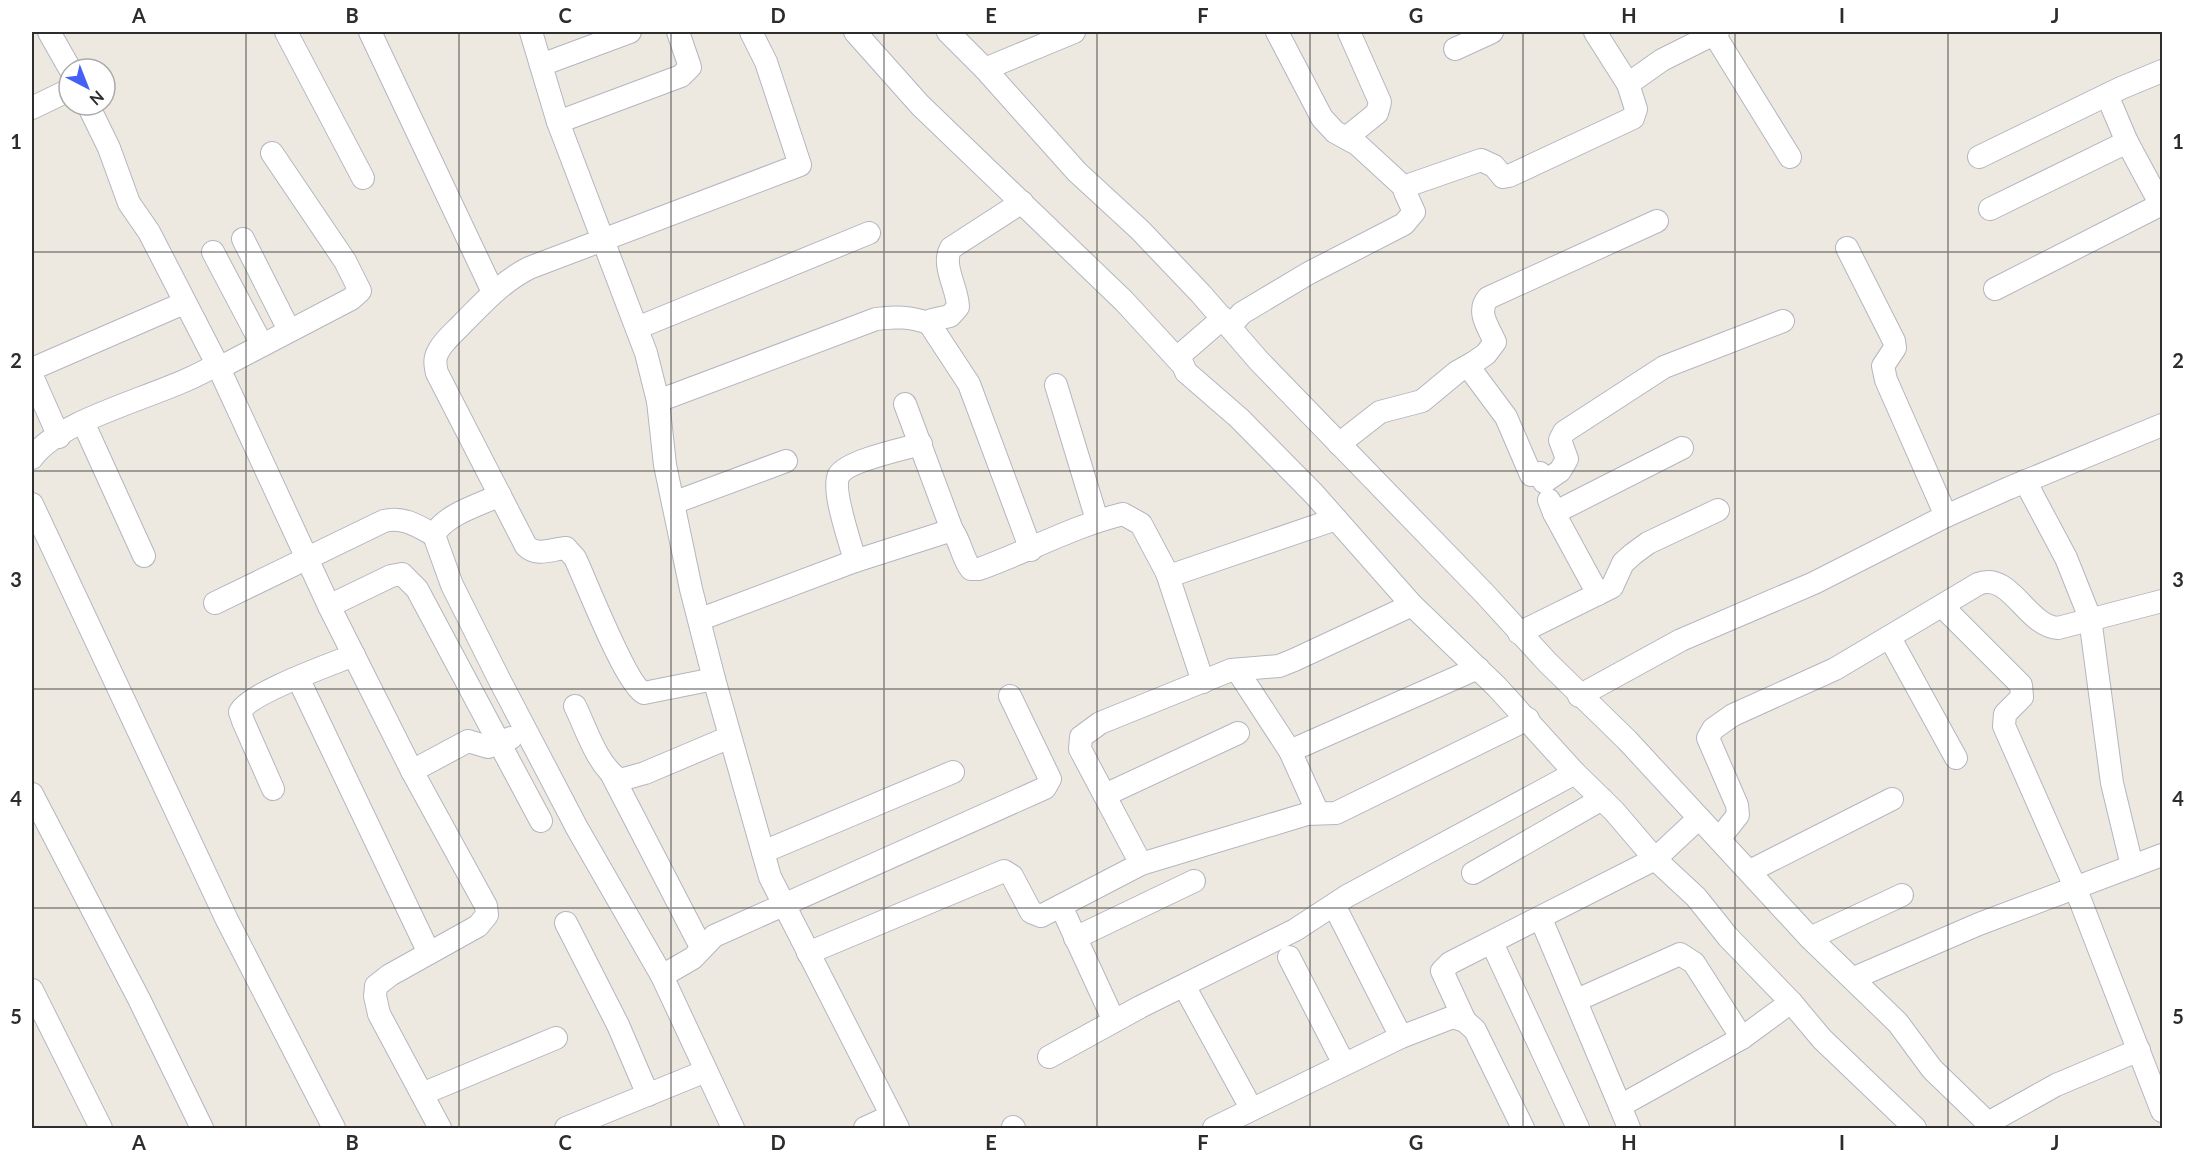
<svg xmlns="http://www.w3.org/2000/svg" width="2194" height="1160" font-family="Lato,sans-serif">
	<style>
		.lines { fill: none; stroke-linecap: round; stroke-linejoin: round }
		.street-casing { stroke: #b3b6c0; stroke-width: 24 }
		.street { stroke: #fff; stroke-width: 22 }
		.grid { fill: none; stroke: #2d2d2d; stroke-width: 1.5; stroke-opacity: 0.55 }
		.neatline { fill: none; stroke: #2d2d2d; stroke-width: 2 }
		.grid-label { font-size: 20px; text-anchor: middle; font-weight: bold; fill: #2d2d2d }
	</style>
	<rect width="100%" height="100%" fill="#eee9e0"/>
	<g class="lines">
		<!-- street casing -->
		<g class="street-casing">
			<g id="street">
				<polyline points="49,32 70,69"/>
				<polyline points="286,32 363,178"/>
				<polyline points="370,32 493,292"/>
				<polyline points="531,32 558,122 646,353 658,401 665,465 691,589 714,679 770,877 898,1128"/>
				<polyline points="855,32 920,105 1124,301 1180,362"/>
				<polyline points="948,32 985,69 1077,172 1140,230 1201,294 1259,361 1484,593 1548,663 1627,740 1810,938 1898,1023 1932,1069 1993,1128"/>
				<polyline points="1277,32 1322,118 1335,132 1357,144 1406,189"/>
				<polyline points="1595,32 1628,84"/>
				<polyline points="1714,34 1790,157"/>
				<polyline points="1455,49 1492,32"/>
				<polyline points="541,65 630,32"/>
				<polyline points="985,69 1074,32"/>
				<polyline points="2107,95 2127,142 2161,205"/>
				<polyline points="32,108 69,90"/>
				<polyline points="558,122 681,76 690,67 678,32"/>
				<polyline points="1346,138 1377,113 1380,102 1349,32"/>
				<polyline points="1979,157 2121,88 2162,71"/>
				<path d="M1022,202L951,248C941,265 958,289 958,307L950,316L932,320L929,323L969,384L1031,550"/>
				<polyline points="1990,209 2127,142"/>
				<polyline points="243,239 289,330"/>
				<polyline points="1847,248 1894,341 1895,348 1883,366 1886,380 1946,516"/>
				<polyline points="213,252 262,345"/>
				<polyline points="1995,289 2162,204"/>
				<polyline points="1223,318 1179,356 1186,372 1239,418 1314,494 1412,605 1497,687 1575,773 1614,811 1655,859 1696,897 1728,937 1791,1002 1822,1039 1915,1128"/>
				<polyline points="1230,326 1242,313 1309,273 1404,224 1414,212 1405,192 1412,184 1481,160 1494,166 1503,177 1509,176 1633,118 1636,109 1628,84 1662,60 1718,32"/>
				<polyline points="637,328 869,233"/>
				<path d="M1473,363L1486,354L1495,342C1489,328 1476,312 1488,298L1657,221"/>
				<polyline points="217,364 329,606 412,771 486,906 487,915 478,926 390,975 376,986 375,996 379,1014 440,1128"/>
				<polyline points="219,368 351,299 360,291 345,261 272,153"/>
				<polyline points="32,369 184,303"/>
				<polyline points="32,376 59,437"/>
				<polyline points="1056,385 1097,520"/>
				<path d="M658,401L876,319C896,316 910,317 929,323"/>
				<polyline points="905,404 952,530"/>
				<polyline points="83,422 144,556"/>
				<polyline points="1339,444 1380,412 1422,401 1457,372 1473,363 1471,370 1506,417 1531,475 1540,473 1544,482 1560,471 1567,459 1560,440 1564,432 1664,367 1783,321"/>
				<path d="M32,458C63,415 170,395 217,364L149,232L129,203L109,148L88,105"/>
				<polyline points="2025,481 2066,558 2090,618 2112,783 2132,866"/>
				<path d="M500,495C480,505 445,514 434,535L452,585L499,679L577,828L662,976L733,1128"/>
				<polyline points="1549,500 1554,513 1598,594"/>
				<polyline points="673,503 786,461"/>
				<polyline points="32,504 227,920 334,1128"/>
				<polyline points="1554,513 1682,448"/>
				<path d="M855,561C851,544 831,490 839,475C847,461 903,449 921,444"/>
				<polyline points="1167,573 1203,682"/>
				<path d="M215,603L384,521C403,516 418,526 434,535"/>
				<polyline points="329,606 391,576 402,574 417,589 541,821"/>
				<polyline points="1942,606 2021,685 2022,697 2005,714 2004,726 2075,887 2162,1111"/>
				<path d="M701,619L855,561L952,530C961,542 962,558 971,569H979C1027,552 1073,526 1123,514L1141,524L1167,573L1175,574L1336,519"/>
				<polyline points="1519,633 1612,587 1623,563 1633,554 1648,543 1718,510"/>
				<polyline points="1890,638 1956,758"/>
				<polyline points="1237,670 1290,751 1318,813"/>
				<polyline points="298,678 429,953"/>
				<path d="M714,679L644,693C626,685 586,581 575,558L566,548C552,549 537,557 526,546L437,373C435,364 434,358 439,350C445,339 456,331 464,322C485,301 502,282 529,268L800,165L766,62L751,32"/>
				<polyline points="1579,696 1681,640 1814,583 1946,516 2009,488 2162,425"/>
				<path d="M575,706C586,728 597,766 620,780L645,773L730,737"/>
				<polyline points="1290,751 1478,668"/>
				<polyline points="412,771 468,741 488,747 511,738"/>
				<polyline points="612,775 701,947"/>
				<path d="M273,789L243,721L240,712C249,693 332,664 354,655"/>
				<polyline points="32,794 139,999 202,1128"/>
				<polyline points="1105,795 1238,733"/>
				<path d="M1719,839L1738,815L1737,805L1708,738L1713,729L1733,715L1835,669L1978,584C2011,571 2026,626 2058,628L2162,601"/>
				<polyline points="763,852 953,772"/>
				<polyline points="1141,864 1080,749 1081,737 1100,723 1231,670 1279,666 1294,660 1412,605"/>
				<polyline points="1750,871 1892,799"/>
				<polyline points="1473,873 1602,799"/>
				<polyline points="1334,905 1401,1037"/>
				<polyline points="1061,906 1114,1021"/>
				<polyline points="1541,919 1620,1106"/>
				<polyline points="566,923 618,1025 648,1095"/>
				<polyline points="1075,938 1194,881"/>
				<polyline points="1810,938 1902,895"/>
				<polyline points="1492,943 1578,1128"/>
				<polyline points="808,953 1004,871 1012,876 1031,912 1041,916 1141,864 1307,814 1336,813 1528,719"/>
				<polyline points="1289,957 1344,1064"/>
				<polyline points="662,976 693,958 714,936 1045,788 1050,779 1010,696"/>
				<polyline points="1854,978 1979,924 2162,855"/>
				<polyline points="32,990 101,1128"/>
				<polyline points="1188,993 1251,1108"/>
				<polyline points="1577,1000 1680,954 1694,963 1742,1038"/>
				<polyline points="1465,1021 1442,971 1450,963 1655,859 1699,818"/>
				<polyline points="1049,1057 1140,1007 1295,930 1347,896 1575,773"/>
				<polyline points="422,1094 556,1038"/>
				<polyline points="1988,1123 2056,1085 2139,1050"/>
				<polyline points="1013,1127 1014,1128"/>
				<polyline points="566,1128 706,1071"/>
				<polyline points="865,1128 891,1116"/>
				<polyline points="1214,1128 1401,1037 1453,1017 1465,1021 1475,1030 1523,1128"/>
				<polyline points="1629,1128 1620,1106 1742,1038 1791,1002"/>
			</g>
		</g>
		<!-- street -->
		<use href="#street" class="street"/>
	</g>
	<!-- grid -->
	<path class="grid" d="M246,32V1128M459,32V1128M671,32V1128M884,32V1128M1097,32V1128M1310,32V1128M1523,32V1128M1735,32V1128M1948,32V1128M32,252H2162M32,471H2162M32,689H2162M32,908H2162"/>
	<!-- border -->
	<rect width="2194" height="1160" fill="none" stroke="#ffffff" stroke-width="66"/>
	<!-- north arrow -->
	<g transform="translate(87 87) rotate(138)"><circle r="28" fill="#ffffff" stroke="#ababab" stroke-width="1.5"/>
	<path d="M0-4.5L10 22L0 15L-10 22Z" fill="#4460f7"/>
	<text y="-9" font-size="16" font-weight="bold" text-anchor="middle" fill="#2d2d2d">N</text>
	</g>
	<rect x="33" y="33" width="2128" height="1094" class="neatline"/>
	<g class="grid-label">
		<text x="139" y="23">A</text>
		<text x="352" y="23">B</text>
		<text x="565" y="23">C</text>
		<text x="778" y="23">D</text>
		<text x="991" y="23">E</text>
		<text x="1203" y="23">F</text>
		<text x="1416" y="23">G</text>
		<text x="1629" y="23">H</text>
		<text x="1842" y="23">I</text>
		<text x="2055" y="23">J</text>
		<text x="16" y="149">1</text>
		<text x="2178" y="149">1</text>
		<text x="16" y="368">2</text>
		<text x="2178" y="368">2</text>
		<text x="16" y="587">3</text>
		<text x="2178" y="587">3</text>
		<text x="16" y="806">4</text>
		<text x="2178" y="806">4</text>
		<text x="16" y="1024">5</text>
		<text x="2178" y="1024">5</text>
		<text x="139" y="1150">A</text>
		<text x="352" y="1150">B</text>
		<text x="565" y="1150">C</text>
		<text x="778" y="1150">D</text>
		<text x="991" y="1150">E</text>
		<text x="1203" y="1150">F</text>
		<text x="1416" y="1150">G</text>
		<text x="1629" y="1150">H</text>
		<text x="1842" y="1150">I</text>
		<text x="2055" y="1150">J</text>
	</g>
</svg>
